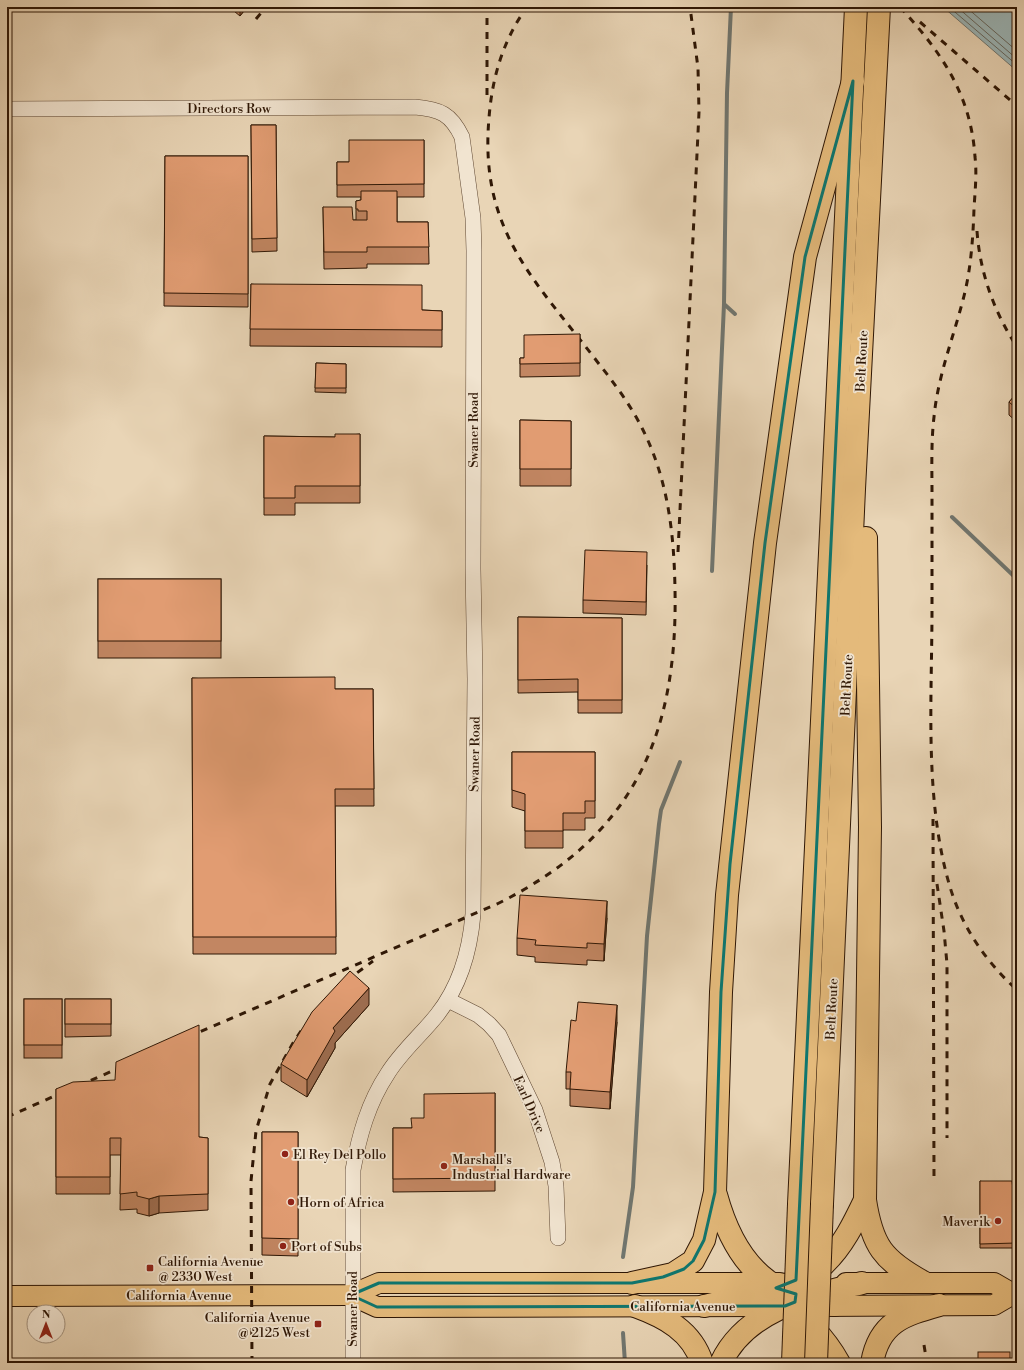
<svg xmlns="http://www.w3.org/2000/svg" width="1024" height="1370" font-family="'Libre Bodoni',serif">
	<style>
		.water { fill: #9bb6b8; stroke: #707670 }
		.lines { fill: none; stroke-linecap: round; stroke-linejoin: round }
		.shore { stroke: #65665e; stroke-width: 1 }
		.stream { stroke: #707670; stroke-width: 4 }
		.minor-casing { stroke: #5e4631; stroke-width: 16 }
		.major-casing { stroke: #2f1705; stroke-width: 22 }
		.highway-casing { stroke: #2f1705; stroke-width: 24 }
		.minor { stroke: #f1e4d0; stroke-width: 15 }
		.major { stroke: #e4ba7b; stroke-width: 20 }
		.highway { stroke: #e4ba7b; stroke-width: 22 }
		.rail { stroke: #2f1705; stroke-width: 3; stroke-dasharray: 7 7; stroke-linecap: butt }
		.highway-bridge-casing { stroke: #2f1705; stroke-width: 24; stroke-linecap: butt }
		.highway-bridge { stroke: #e4ba7b; stroke-width: 22 }
		.wall { fill: #c28662; stroke: #2f1705 }
		.shaded-wall { fill: #9e6d50; stroke: #2f1705 }
		.building { fill: #e19c72; stroke: #2f1705 }
		.marked { fill: none; stroke: #0f766e; stroke-width: 3; stroke-linejoin: round }
		.poi-dot { fill: #8f2418; stroke: #f1e4d0; stroke-width: 1.5 }
		.labels { text-anchor: middle; stroke-width: 3.5; stroke-linejoin: round; paint-order: stroke }
		.street-label { font-size: 13px; fill: #2f1705; stroke: #f1e4d0 }
		.poi-label { font-size: 13px; fill: #2f1705; stroke: #f1e4d0; text-anchor: start }
	</style>
	<rect width="100%" height="100%" fill="#e9d5b6"/>
	<filter id="stains"><feTurbulence type="fractalNoise" baseFrequency=".005" numOctaves="4"/><feColorMatrix values="0 0 0 0 .2 0 0 0 0 .09 0 0 0 0 .02 0 0 0 .5 -.17"/></filter>
	<radialGradient id="worn" r=".72"><stop offset=".6" stop-color="#630" stop-opacity="0"/><stop offset="1" stop-color="#630" stop-opacity=".3"/></radialGradient>
	<!-- water -->
	<polygon class="water" points="943,7 1017,7 1017,71"/>
	<g class="lines">
		<!-- shore -->
		<g class="shore">
			<polyline points="949,7 1017,65"/>
			<polyline points="957,7 1017,59"/>
			<polyline points="966,7 1017,51"/>
		</g>
		<!-- stream -->
		<g class="stream">
			<polyline points="724,304 735,314"/>
			<polyline points="952,517 1017,579"/>
			<polyline points="712,571 724,304 727,93 731,7"/>
			<polyline points="623,1257 633,1187 647,936 659,824 661,810 680,762"/>
			<polyline points="623,1333 625,1363"/>
		</g>
		<!-- minor casing -->
		<g class="minor-casing">
			<g id="minor">
				<path d="M7,109L415,107C440,109 451,114 462,137L473,218L474,251L473,569L475,679L473,914C470,951 460,986 437,1015C421,1035 401,1052 388,1073C368,1103 359,1136 353,1170V1363"/>
				<polyline points="448,1000 478,1015 489,1024 499,1035 535,1110 552,1162 556,1186 558,1238"/>
			</g>
		</g>
		<!-- major casing -->
		<g class="major-casing">
			<g id="major">
				<polyline points="846,1283 994,1283 1013,1294 1017,1294"/>
				<polyline points="351,1295 377,1307 788,1306"/>
				<polyline points="7,1296 351,1295 379,1283 780,1283"/>
				<polyline points="818,1306 994,1305 1013,1294"/>
			</g>
		</g>
		<!-- highway casing -->
		<g class="highway-casing">
			<g id="highway">
				<path d="M866,538L870,827L865,1200C872,1246 883,1260 923,1282"/>
				<path d="M716,1195C725,1228 741,1264 772,1284C791,1296 814,1300 835,1305"/>
				<polyline points="799,1204 856,7"/>
				<polyline points="822,1204 854,489 879,7"/>
				<polyline points="632,1283 673,1274 693,1261 704,1240 715,1192 721,992 727,895 765,543 805,257 853,81"/>
				<path d="M781,1303C806,1318 825,1338 839,1363"/>
				<path d="M635,1306C665,1317 692,1331 702,1363"/>
				<path d="M704,1306C738,1298 799,1288 824,1264C843,1246 854,1223 865,1200"/>
				<path d="M721,1363C746,1309 810,1296 862,1283"/>
				<path d="M872,1363C879,1322 904,1315 939,1305"/>
			</g>
		</g>
		<!-- minor -->
		<use href="#minor" class="minor"/>
		<!-- major -->
		<use href="#major" class="major"/>
		<!-- highway -->
		<use href="#highway" class="highway"/>
		<!-- rail -->
		<g class="rail">
			<path d="M900,7C941,52 971,94 975,157C977,174 975,191 974,209C973,238 971,268 964,296C954,336 938,375 934,417C931,442 932,469 932,494C932,532 932,571 932,609C932,699 924,800 950,887C962,927 986,962 1017,990"/>
			<polyline points="256,19 266,7"/>
			<polyline points="920,22 1017,106"/>
			<polyline points="487,95 487,7"/>
			<path d="M977,231C980,273 994,312 1017,347"/>
			<polyline points="678,552 699,112 698,68 690,7"/>
			<polyline points="933,819 934,1179"/>
			<polyline points="937,884 944,931 947,964 947,1138"/>
			<polyline points="346,981 373,961"/>
			<path d="M188,1037L497,904C633,837 678,736 675,589C674,533 668,479 642,428C631,406 615,384 599,364C536,281 479,232 489,118C492,78 503,40 527,7"/>
			<polyline points="78,1086 126,1065"/>
			<polyline points="7,1117 66,1091"/>
			<polyline points="924,1345 927,1363"/>
			<polyline points="252,1363 251,1181 256,1131 270,1084 293,1043 305,1025"/>
		</g>
		<!-- highway-bridge casing -->
		<g class="highway-bridge-casing">
			<g id="highway-bridge">
				<polyline points="793,1363 799,1204"/>
				<polyline points="816,1363 822,1204"/>
			</g>
		</g>
		<!-- highway-bridge -->
		<use href="#highway-bridge" class="highway-bridge"/>
	</g>
	<!-- wall -->
	<g class="wall">
		<polygon points="229,7 247,7 240,16"/>
		<polygon points="251,125 276,125 277,251 252,252"/>
		<polygon points="424,140 424,197 397,197 397,222 428,222 429,264 367,264 367,268 324,269 323,207 353,220 356,220 356,201 361,200 361,197 337,197 337,162 349,162"/>
		<polygon points="165,156 248,156 248,307 164,306"/>
		<polygon points="251,284 422,310 442,311 442,347 250,346"/>
		<polygon points="580,334 580,376 520,377 520,358 524,358"/>
		<polygon points="316,363 346,364 346,393 315,392"/>
		<polygon points="1017,393 1017,422 1009,415 1009,402"/>
		<polygon points="520,420 571,421 571,486 520,486"/>
		<polygon points="360,434 360,503 295,503 295,515 264,515 264,436 335,437"/>
		<polygon points="647,565 646,615 583,613 583,600"/>
		<rect x="98" y="579" width="123" height="79"/>
		<polygon points="518,617 622,618 622,713 578,713 578,692 518,693"/>
		<polygon points="192,678 335,689 373,689 374,806 335,806 336,954 193,954"/>
		<polygon points="512,752 595,752 595,818 585,818 585,830 563,830 563,848 525,848 525,811 512,807"/>
		<polygon points="607,918 604,961 587,960 587,965 535,962 535,957 517,955 517,938"/>
		<rect x="24" y="999" width="38" height="59"/>
		<polygon points="65,999 111,999 111,1036 65,1037"/>
		<polygon points="369,1005 335,1043 335,1048 307,1097 281,1081 281,1064"/>
		<polygon points="617,1022 610,1109 570,1106 570,1089 566,1089 566,1072"/>
		<polygon points="56,1089 199,1137 208,1138 208,1210 159,1213 149,1216 137,1213 137,1209 120,1210 121,1155 110,1155 110,1194 56,1194"/>
		<polygon points="495,1093 495,1191 393,1192 393,1128 411,1128 424,1118"/>
		<polygon points="262,1132 298,1132 298,1256 262,1255"/>
		<polygon points="980,1181 1013,1190 1015,1190 1016,1248 980,1248"/>
	</g>
	<!-- shaded-wall -->
	<g class="shaded-wall">
		<polygon points="240,7 247,7 240,16"/>
		<polygon points="607,901 607,918 604,961 604,944"/>
		<polygon points="369,988 369,1005 335,1043 335,1048 307,1097 307,1080 333,1028"/>
		<polygon points="617,1005 617,1022 610,1109 610,1092"/>
		<polygon points="159,1196 159,1213 149,1216 149,1199"/>
	</g>
	<!-- building -->
	<g class="building">
		<polygon points="251,125 276,125 277,238 252,239"/>
		<polygon points="349,140 424,140 424,184 337,185 337,162 349,162"/>
		<polygon points="165,156 248,156 248,294 164,293"/>
		<polygon points="361,191 397,191 397,222 428,222 429,247 367,247 367,252 324,252 323,207 352,207 353,220 367,220 367,211 358,211 358,209 356,209 356,201 361,200"/>
		<polygon points="251,284 422,285 422,310 442,311 442,330 250,329"/>
		<polygon points="580,334 580,363 520,364 520,358 524,358 524,335"/>
		<polygon points="316,363 346,364 346,388 315,388"/>
		<polygon points="1017,393 1017,409 1009,402"/>
		<polygon points="520,420 571,421 571,469 520,469"/>
		<polygon points="335,434 360,434 360,486 295,486 295,498 264,498 264,436 335,437"/>
		<polygon points="585,550 647,552 646,602 583,600"/>
		<rect x="98" y="579" width="123" height="62"/>
		<polygon points="518,617 622,618 622,700 578,700 578,679 518,680"/>
		<polygon points="335,677 335,689 373,689 374,789 335,789 336,937 193,937 192,678"/>
		<polygon points="512,752 595,752 595,801 585,801 585,813 563,813 563,831 525,831 525,794 512,790"/>
		<polygon points="520,895 607,901 604,944 587,943 587,948 535,945 536,940 517,938"/>
		<polygon points="350,971 369,988 333,1028 335,1031 307,1080 281,1064 312,1012"/>
		<rect x="24" y="999" width="38" height="46"/>
		<rect x="65" y="999" width="46" height="25"/>
		<polygon points="578,1002 617,1005 610,1092 570,1089 571,1072 566,1072 571,1020 576,1021"/>
		<polygon points="199,1025 199,1137 208,1138 208,1194 159,1196 149,1199 137,1196 137,1192 120,1194 121,1138 110,1138 110,1177 56,1177 56,1089 73,1082 115,1080 116,1062"/>
		<polygon points="495,1093 495,1178 393,1179 393,1128 412,1128 411,1118 424,1118 424,1094"/>
		<polygon points="262,1132 298,1132 298,1239 262,1238"/>
		<polygon points="980,1181 1012,1181 1013,1190 1015,1190 1016,1243 980,1244"/>
		<rect x="978" y="1352" width="32" height="11"/>
	</g>
	<!-- marked area -->
	<path class="marked" d="M853,81L796,1280L776,1288L796,1294L795,1302L785,1306L377,1307L351,1295L379,1283H632L663,1277L684,1269L693,1261L704,1240L715,1192L721,992L730,864L765,543L805,257Z"/>
	<!-- markers -->
	<g class="poi-dot">
		<circle cx="285" cy="1154" r="4"/>
		<circle cx="444" cy="1166" r="4"/>
		<circle cx="291" cy="1202" r="4"/>
		<circle cx="998" cy="1221" r="4"/>
		<circle cx="283" cy="1246" r="4"/>
		<rect x="146" y="1264" width="8" height="8" rx="2"/>
		<rect x="314" y="1320" width="8" height="8" rx="2"/>
	</g>
	<g class="labels">
		<!-- street labels -->
		<g class="street-label">
			<text x="229" y="113">Directors Row</text>
			<text transform="translate(861 361) rotate(-87)" y="5">Belt Route</text>
			<text transform="translate(473 430) rotate(-90)" y="5">Swaner Road</text>
			<text transform="translate(846 685) rotate(-87)" y="5">Belt Route</text>
			<text transform="translate(474 754) rotate(-89)" y="5">Swaner Road</text>
			<text transform="translate(831 1009) rotate(-87)" y="5">Belt Route</text>
			<text transform="translate(530 1104) rotate(66)" y="5">Earl Drive</text>
			<text x="179" y="1300">California Avenue</text>
			<text x="683" y="1311">California Avenue</text>
			<text transform="translate(352 1309) rotate(-90)" y="5">Swaner Road</text>
		</g>
		<!-- poi labels -->
		<g class="poi-label">
			<text x="293" y="1159">El Rey Del Pollo</text>
			<text x="452" y="1164">Marshall's<tspan x="452" dy="15">Industrial Hardware</tspan></text>
			<text x="299" y="1207">Horn of Africa</text>
			<text x="990" y="1226" text-anchor="end">Maverik</text>
			<text x="291" y="1251">Port of Subs</text>
			<text x="158" y="1266">California Avenue<tspan x="158" dy="15">@ 2330 West</tspan></text>
			<text x="310" y="1322" text-anchor="end">California Avenue<tspan x="310" dy="15">@ 2125 West</tspan></text>
		</g>
	</g>
	<!-- margin -->
	<rect width="1024" height="1370" fill="none" stroke="#e9d5b6" stroke-width="24"/>
	<rect x="8" y="8" width="1008" height="1354" fill="none" stroke="#2f1705" stroke-width="2"/>
	<rect x="12" y="12" width="1000" height="1346" fill="none" stroke="#2f1705"/>
	<!-- north arrow -->
	<g transform="translate(46 1324)"><circle r="19" fill="#f1e4d0" stroke="#a3927f"/>
	<path d="M0-3L7 15L0 10L-7 15Z" fill="#8f2418"/>
	<text y="-6" font-size="11" font-weight="bold" text-anchor="middle" fill="#2f1705">N</text>
	</g>
	<rect width="100%" height="100%" filter="url(#stains)"/>
	<rect width="100%" height="100%" fill="url(#worn)"/>
</svg>
